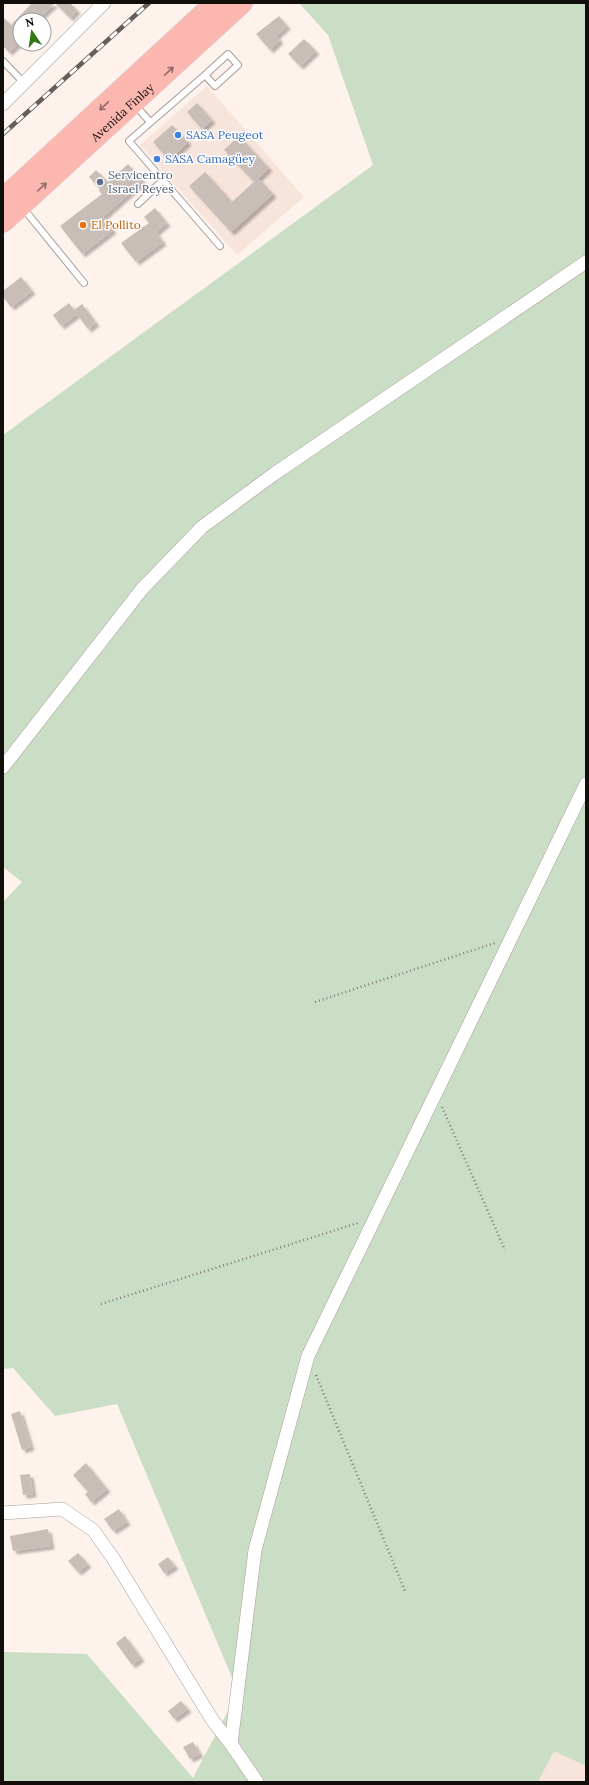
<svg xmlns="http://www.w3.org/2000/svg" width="589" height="1785" font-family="Lora,serif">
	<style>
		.built { fill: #f7e4db }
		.grass { fill: #cadec5 }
		.building { fill: #c8bdb7; filter: url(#shadow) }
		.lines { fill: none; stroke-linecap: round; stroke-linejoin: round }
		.service-casing { stroke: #a89d97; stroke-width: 8 }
		.minor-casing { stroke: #a89d97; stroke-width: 14 }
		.trunk-casing { stroke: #d4d4d3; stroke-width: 22 }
		.path { stroke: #857d79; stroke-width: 2.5; stroke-dasharray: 1 3; stroke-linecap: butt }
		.service { stroke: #fff; stroke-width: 6 }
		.minor { stroke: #fff; stroke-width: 13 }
		.trunk { stroke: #fcb7b0; stroke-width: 21 }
		.rail-casing { stroke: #655e5b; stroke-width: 4.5 }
		.rail { stroke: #fff; stroke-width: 3; stroke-dasharray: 9; stroke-linecap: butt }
		.oneway { stroke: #936b66 }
		.shop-dot { fill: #3f7fe0; stroke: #fff; stroke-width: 1.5 }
		.service-dot { fill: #5c6f8a; stroke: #fff; stroke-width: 1.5 }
		.food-dot { fill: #e8710a; stroke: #fff; stroke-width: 1.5 }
		.labels { text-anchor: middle; stroke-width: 3; stroke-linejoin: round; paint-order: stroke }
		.street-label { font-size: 12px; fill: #120e0c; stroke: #fff }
		.shop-label { font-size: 12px; fill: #366cbe; stroke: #fff; text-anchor: start }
		.service-label { font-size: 12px; fill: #4e5e75; stroke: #fff; text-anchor: start }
		.food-label { font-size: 12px; fill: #c56008; stroke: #fff; text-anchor: start }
	</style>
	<defs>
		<filter id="shadow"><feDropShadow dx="3.5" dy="3.5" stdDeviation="1" flood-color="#0004"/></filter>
	</defs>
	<rect width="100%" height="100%" fill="#fef2ec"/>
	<!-- built -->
	<g class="built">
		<polygon points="207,86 304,197 237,255 140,145"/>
		<polygon points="554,1750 586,1766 586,1782 538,1782"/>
	</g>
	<!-- grass -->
	<polygon class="grass" points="299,3 586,3 586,1766 554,1751 538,1782 3,1782 3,1652 87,1654 193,1778 238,1692 117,1404 55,1416 13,1368 3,1369 3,902 22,882 3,867 3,435 373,165 328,35"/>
	<!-- building -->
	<g class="building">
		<polygon points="32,3 55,3 37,20 20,20 20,42 9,52 3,46 3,17 11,25"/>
		<polygon points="55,3 70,3 77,10 70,18"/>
		<polygon points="279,16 287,26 276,36 280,40 270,50 256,34"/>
		<polygon points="304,39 316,51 300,66 288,54"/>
		<polygon points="197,103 212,120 202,129 187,112"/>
		<polygon points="172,125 188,142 169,160 153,142"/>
		<polygon points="239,136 269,168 254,182 224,150"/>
		<polygon points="128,164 143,181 103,217 113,230 82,254 60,226 102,194 99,191 100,189 89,177 96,170 108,182"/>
		<polygon points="205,172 232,202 258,178 273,194 231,232 189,186"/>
		<polygon points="155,208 167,223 156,232 163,242 136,262 121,243 149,223 144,217"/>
		<polygon points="21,277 32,291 11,307 3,297 3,291"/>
		<polygon points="69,303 74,310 82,304 96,323 88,329 77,314 61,326 53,315"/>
		<polygon points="20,1411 31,1447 22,1450 11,1414"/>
		<polygon points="86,1463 107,1489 91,1502 85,1494 88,1492 73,1475"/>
		<polygon points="30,1474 33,1494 23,1495 20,1475"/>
		<polygon points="119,1509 127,1522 113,1531 104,1519"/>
		<polygon points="48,1529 51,1546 13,1551 10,1536"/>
		<polygon points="78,1553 88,1564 78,1572 68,1561"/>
		<polygon points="168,1557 175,1566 164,1573 158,1564"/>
		<polygon points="125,1636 141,1658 132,1665 116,1643"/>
		<polygon points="181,1701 188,1709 174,1719 168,1711"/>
		<polygon points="193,1742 200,1754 190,1759 183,1747"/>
	</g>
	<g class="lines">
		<!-- service casing -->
		<g class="service-casing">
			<g id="service">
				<polyline points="3,61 24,83"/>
				<polyline points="205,75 228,54 238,65 215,86 205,75 129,141 220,246"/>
				<polyline points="136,106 150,122"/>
				<polyline points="138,204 163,180"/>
				<polyline points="23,208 84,283"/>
			</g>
		</g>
		<!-- minor casing -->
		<g class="minor-casing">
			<g id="minor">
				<polyline points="3,104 104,3"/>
				<polyline points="3,767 142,589 202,527 274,474 586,262"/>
				<polyline points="3,1513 62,1509 93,1530 113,1558 213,1721 231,1744"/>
				<polyline points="257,1782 231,1744 255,1550 308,1356 586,784"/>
			</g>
		</g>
		<!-- trunk casing -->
		<g class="trunk-casing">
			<g id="trunk">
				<polyline points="3,199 215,3"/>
				<path id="s1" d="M3,222L242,3"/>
			</g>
		</g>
		<!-- path -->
		<g class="path">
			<polyline points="315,1002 495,943"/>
			<polyline points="442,1107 505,1250"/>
			<polyline points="101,1304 358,1223"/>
			<polyline points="316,1375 405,1591"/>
		</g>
		<!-- service -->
		<use href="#service" class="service"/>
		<!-- minor -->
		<use href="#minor" class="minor"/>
		<!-- trunk -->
		<use href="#trunk" class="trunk"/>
		<!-- rail casing -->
		<g class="rail-casing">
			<polyline id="rail" points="3,134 149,3"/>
		</g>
		<!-- rail -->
		<use href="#rail" class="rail"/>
	</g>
	<!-- one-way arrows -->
	<defs><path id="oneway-shaft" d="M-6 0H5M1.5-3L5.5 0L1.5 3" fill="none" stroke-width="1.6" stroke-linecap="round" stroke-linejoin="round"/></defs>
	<g class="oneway">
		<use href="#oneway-shaft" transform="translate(169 71) rotate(-43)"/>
		<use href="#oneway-shaft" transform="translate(104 106) rotate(137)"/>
		<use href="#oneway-shaft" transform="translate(42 187) rotate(-42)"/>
	</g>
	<!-- markers -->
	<g class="shop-dot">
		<circle cx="178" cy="135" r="4"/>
		<circle cx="157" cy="159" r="4"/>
	</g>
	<circle class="service-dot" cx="100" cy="182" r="4"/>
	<circle class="food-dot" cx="83" cy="225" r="4"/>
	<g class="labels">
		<!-- street labels -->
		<g class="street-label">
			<text dy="4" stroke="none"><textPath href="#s1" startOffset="162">Avenida Finlay</textPath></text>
		</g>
		<!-- shop labels -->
		<g class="shop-label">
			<text x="186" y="139">SASA Peugeot</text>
			<text x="165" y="163">SASA Camagüey</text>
		</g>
		<!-- service labels -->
		<g class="service-label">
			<text x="108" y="179">Servicentro<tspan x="108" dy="14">Israel Reyes</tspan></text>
		</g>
		<!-- food labels -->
		<g class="food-label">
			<text x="91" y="229">El Pollito</text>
		</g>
	</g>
	<!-- border -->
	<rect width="589" height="1785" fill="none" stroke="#120e0c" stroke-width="8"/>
	<!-- north arrow -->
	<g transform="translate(32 32) rotate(347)"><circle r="19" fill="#ffffff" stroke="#a09f9e"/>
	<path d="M0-3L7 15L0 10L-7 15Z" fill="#327615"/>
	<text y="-6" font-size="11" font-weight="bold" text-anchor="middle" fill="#120e0c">N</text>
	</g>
</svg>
